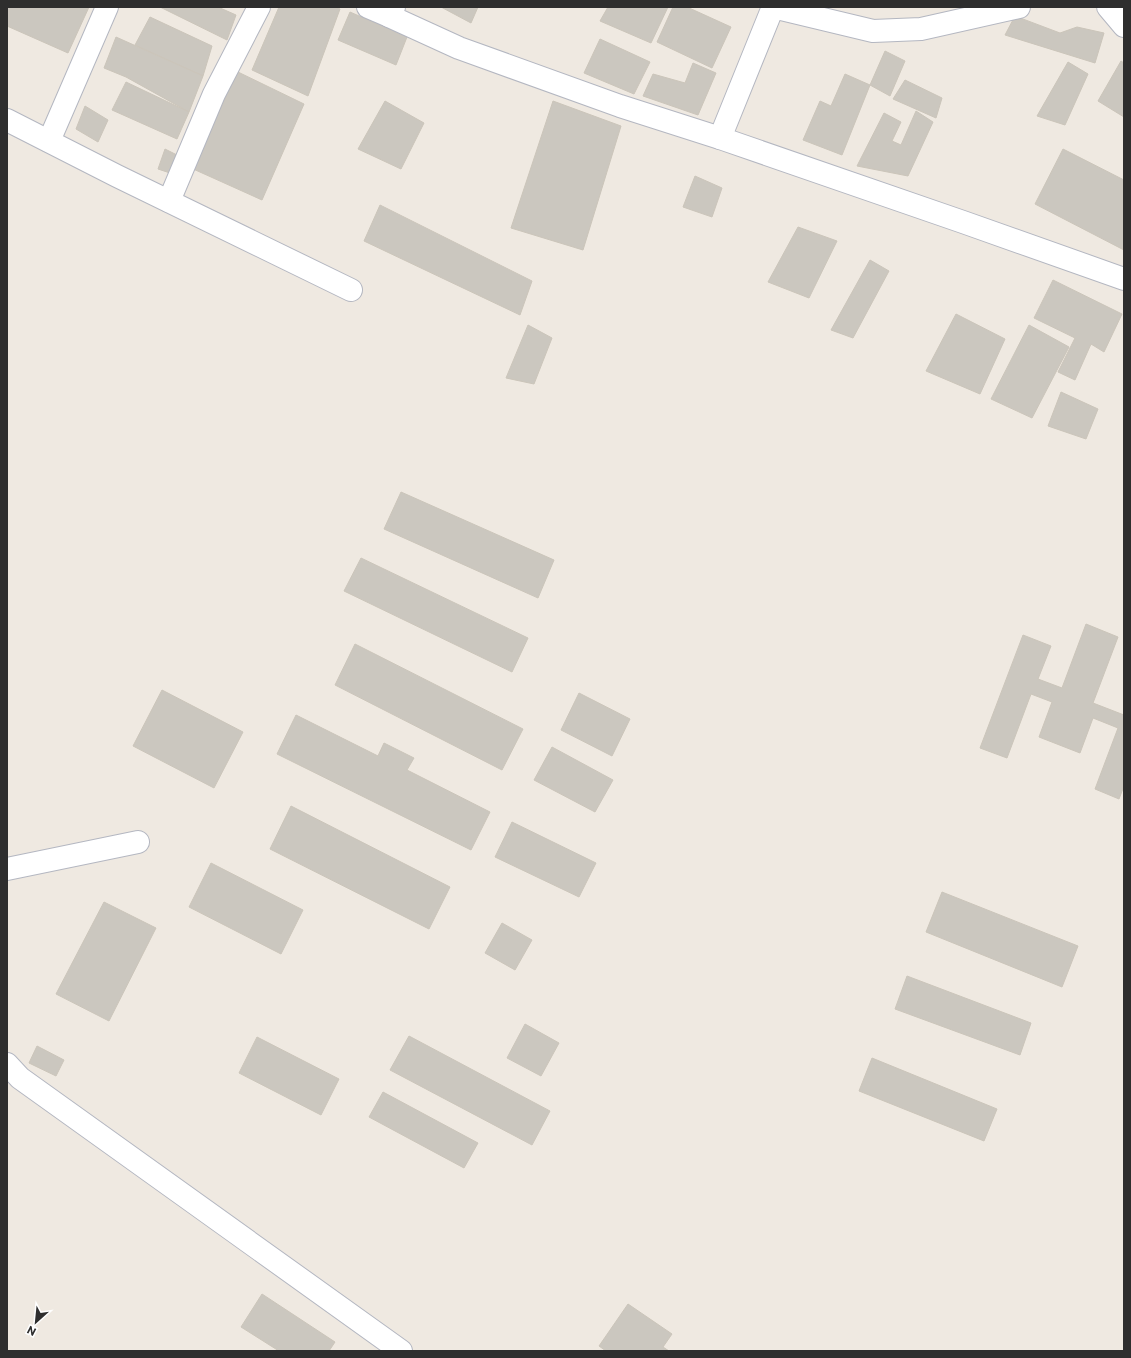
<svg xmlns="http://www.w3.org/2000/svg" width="1131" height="1358" font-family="Commissioner,sans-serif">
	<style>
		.building { fill: #cbc7bf; stroke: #cbc5ba }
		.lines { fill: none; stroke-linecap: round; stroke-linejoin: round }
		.street-casing { stroke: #b4b7c1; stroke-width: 24 }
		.street { stroke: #fff; stroke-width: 22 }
	</style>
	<rect width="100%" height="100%" fill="#efe9e1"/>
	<!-- building -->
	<g class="building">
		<polygon points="7,7 89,7 68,53 7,26"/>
		<polygon points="160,7 218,7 236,15 227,40"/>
		<polygon points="279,7 336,7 340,9 308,96 252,70"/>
		<polygon points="441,7 478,7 471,23"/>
		<polygon points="608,7 668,7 651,43 600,21"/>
		<polygon points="673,7 687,7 731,27 712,68 657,42"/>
		<polygon points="350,12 407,37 396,65 338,40"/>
		<polygon points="1015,16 1060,33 1077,27 1104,33 1095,63 1005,35"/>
		<polygon points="150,17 212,46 203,76 135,45"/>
		<polygon points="116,37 203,76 189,112 126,77 104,68"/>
		<polygon points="600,39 650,62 634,94 584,73"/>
		<polygon points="885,51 905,61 890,96 870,85"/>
		<polygon points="1121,61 1124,63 1124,117 1098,101"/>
		<polygon points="1068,62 1088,74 1065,125 1037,116"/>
		<polygon points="693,63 716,73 698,115 643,96 653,74 685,83"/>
		<polygon points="238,72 304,104 262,200 191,168"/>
		<polygon points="845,74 870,85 842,155 803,140 820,101 831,106"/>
		<polygon points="905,80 942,98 936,118 893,99"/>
		<polygon points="126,82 189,112 177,139 112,110"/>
		<polygon points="385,101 424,123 401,169 358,149"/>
		<polygon points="553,101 621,126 583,250 511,228"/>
		<polygon points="85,106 108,120 98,142 76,129"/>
		<polygon points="916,111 933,122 908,176 857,166 884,113 901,122 892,141 901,145"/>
		<polygon points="165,149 183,158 173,174 158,169"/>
		<polygon points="1063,149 1124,180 1124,250 1035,204"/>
		<polygon points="695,176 722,188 712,217 683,207"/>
		<polygon points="380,205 532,281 520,315 364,241"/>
		<polygon points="798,227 837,241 809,298 768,282"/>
		<polygon points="870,260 889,271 853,338 831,330"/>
		<polygon points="1053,280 1122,314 1104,352 1091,344 1075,380 1058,372 1075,338 1034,318"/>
		<polygon points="956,314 1005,339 980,394 926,371"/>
		<polygon points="528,325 552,338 534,384 506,378"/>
		<polygon points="1029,325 1069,347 1032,418 991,399"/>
		<polygon points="1061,392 1098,409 1086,439 1048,426"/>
		<polygon points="401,492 554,560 538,598 384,529"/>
		<polygon points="361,558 528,638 512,672 344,591"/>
		<polygon points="1086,624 1118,637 1093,703 1124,715 1124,786 1119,799 1095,789 1118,728 1093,718 1080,753 1039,737 1052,702 1031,694 1007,758 980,748 1023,635 1051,646 1038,679 1062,688"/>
		<polygon points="355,644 523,729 502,770 335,685"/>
		<polygon points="162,690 243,732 214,788 133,746"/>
		<polygon points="579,693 630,719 612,756 561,730"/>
		<polygon points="296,715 378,756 384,743 414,758 407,770 490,812 471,850 277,754"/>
		<polygon points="552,747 613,780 595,812 534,780"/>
		<polygon points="291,806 450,887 429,929 270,849"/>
		<polygon points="512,822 596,863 579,897 495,857"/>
		<polygon points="211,863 303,910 281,954 189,907"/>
		<polygon points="942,892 1078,946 1062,987 926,932"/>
		<polygon points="104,902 156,928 109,1021 56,994"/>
		<polygon points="502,923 532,940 515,970 485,953"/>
		<polygon points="907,976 1031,1023 1020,1055 895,1009"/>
		<polygon points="525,1024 559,1043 541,1076 507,1058"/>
		<polygon points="409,1036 550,1111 532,1145 390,1070"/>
		<polygon points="257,1037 339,1079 321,1115 239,1073"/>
		<polygon points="37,1046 64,1060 56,1076 29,1063"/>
		<polygon points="872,1058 997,1109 984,1141 859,1091"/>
		<polygon points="383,1092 478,1143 464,1168 369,1117"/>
		<polygon points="262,1294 335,1342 329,1351 279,1351 241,1327"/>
		<polygon points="628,1304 672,1334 663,1347 669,1351 606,1351 599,1346"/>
	</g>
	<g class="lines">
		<!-- street casing -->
		<g class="street-casing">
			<g id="street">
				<polyline points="368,7 389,16"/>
				<polyline points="394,7 389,16 459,48 620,106 720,138 963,222 1124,279"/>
				<polyline points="773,7 873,31 921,29 1019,7"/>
				<polyline points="1108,7 1124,26"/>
				<polyline points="7,120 117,176 351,290"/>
				<polyline points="720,138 773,7"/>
				<polyline points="49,141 107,7"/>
				<polyline points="169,201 214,94 259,7"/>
				<polyline points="7,869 138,842"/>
				<polyline points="7,1064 20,1078 401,1351"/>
			</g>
		</g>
		<!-- street -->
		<use href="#street" class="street"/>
	</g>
	<!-- border -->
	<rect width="1131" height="1358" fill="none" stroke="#2e2e2e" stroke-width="16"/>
	<!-- north arrow -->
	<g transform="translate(36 1322) rotate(207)" stroke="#ffffff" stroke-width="3" paint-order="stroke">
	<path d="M0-3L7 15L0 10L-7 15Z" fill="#2e2e2e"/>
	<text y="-6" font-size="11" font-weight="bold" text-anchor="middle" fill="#2e2e2e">N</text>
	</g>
</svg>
